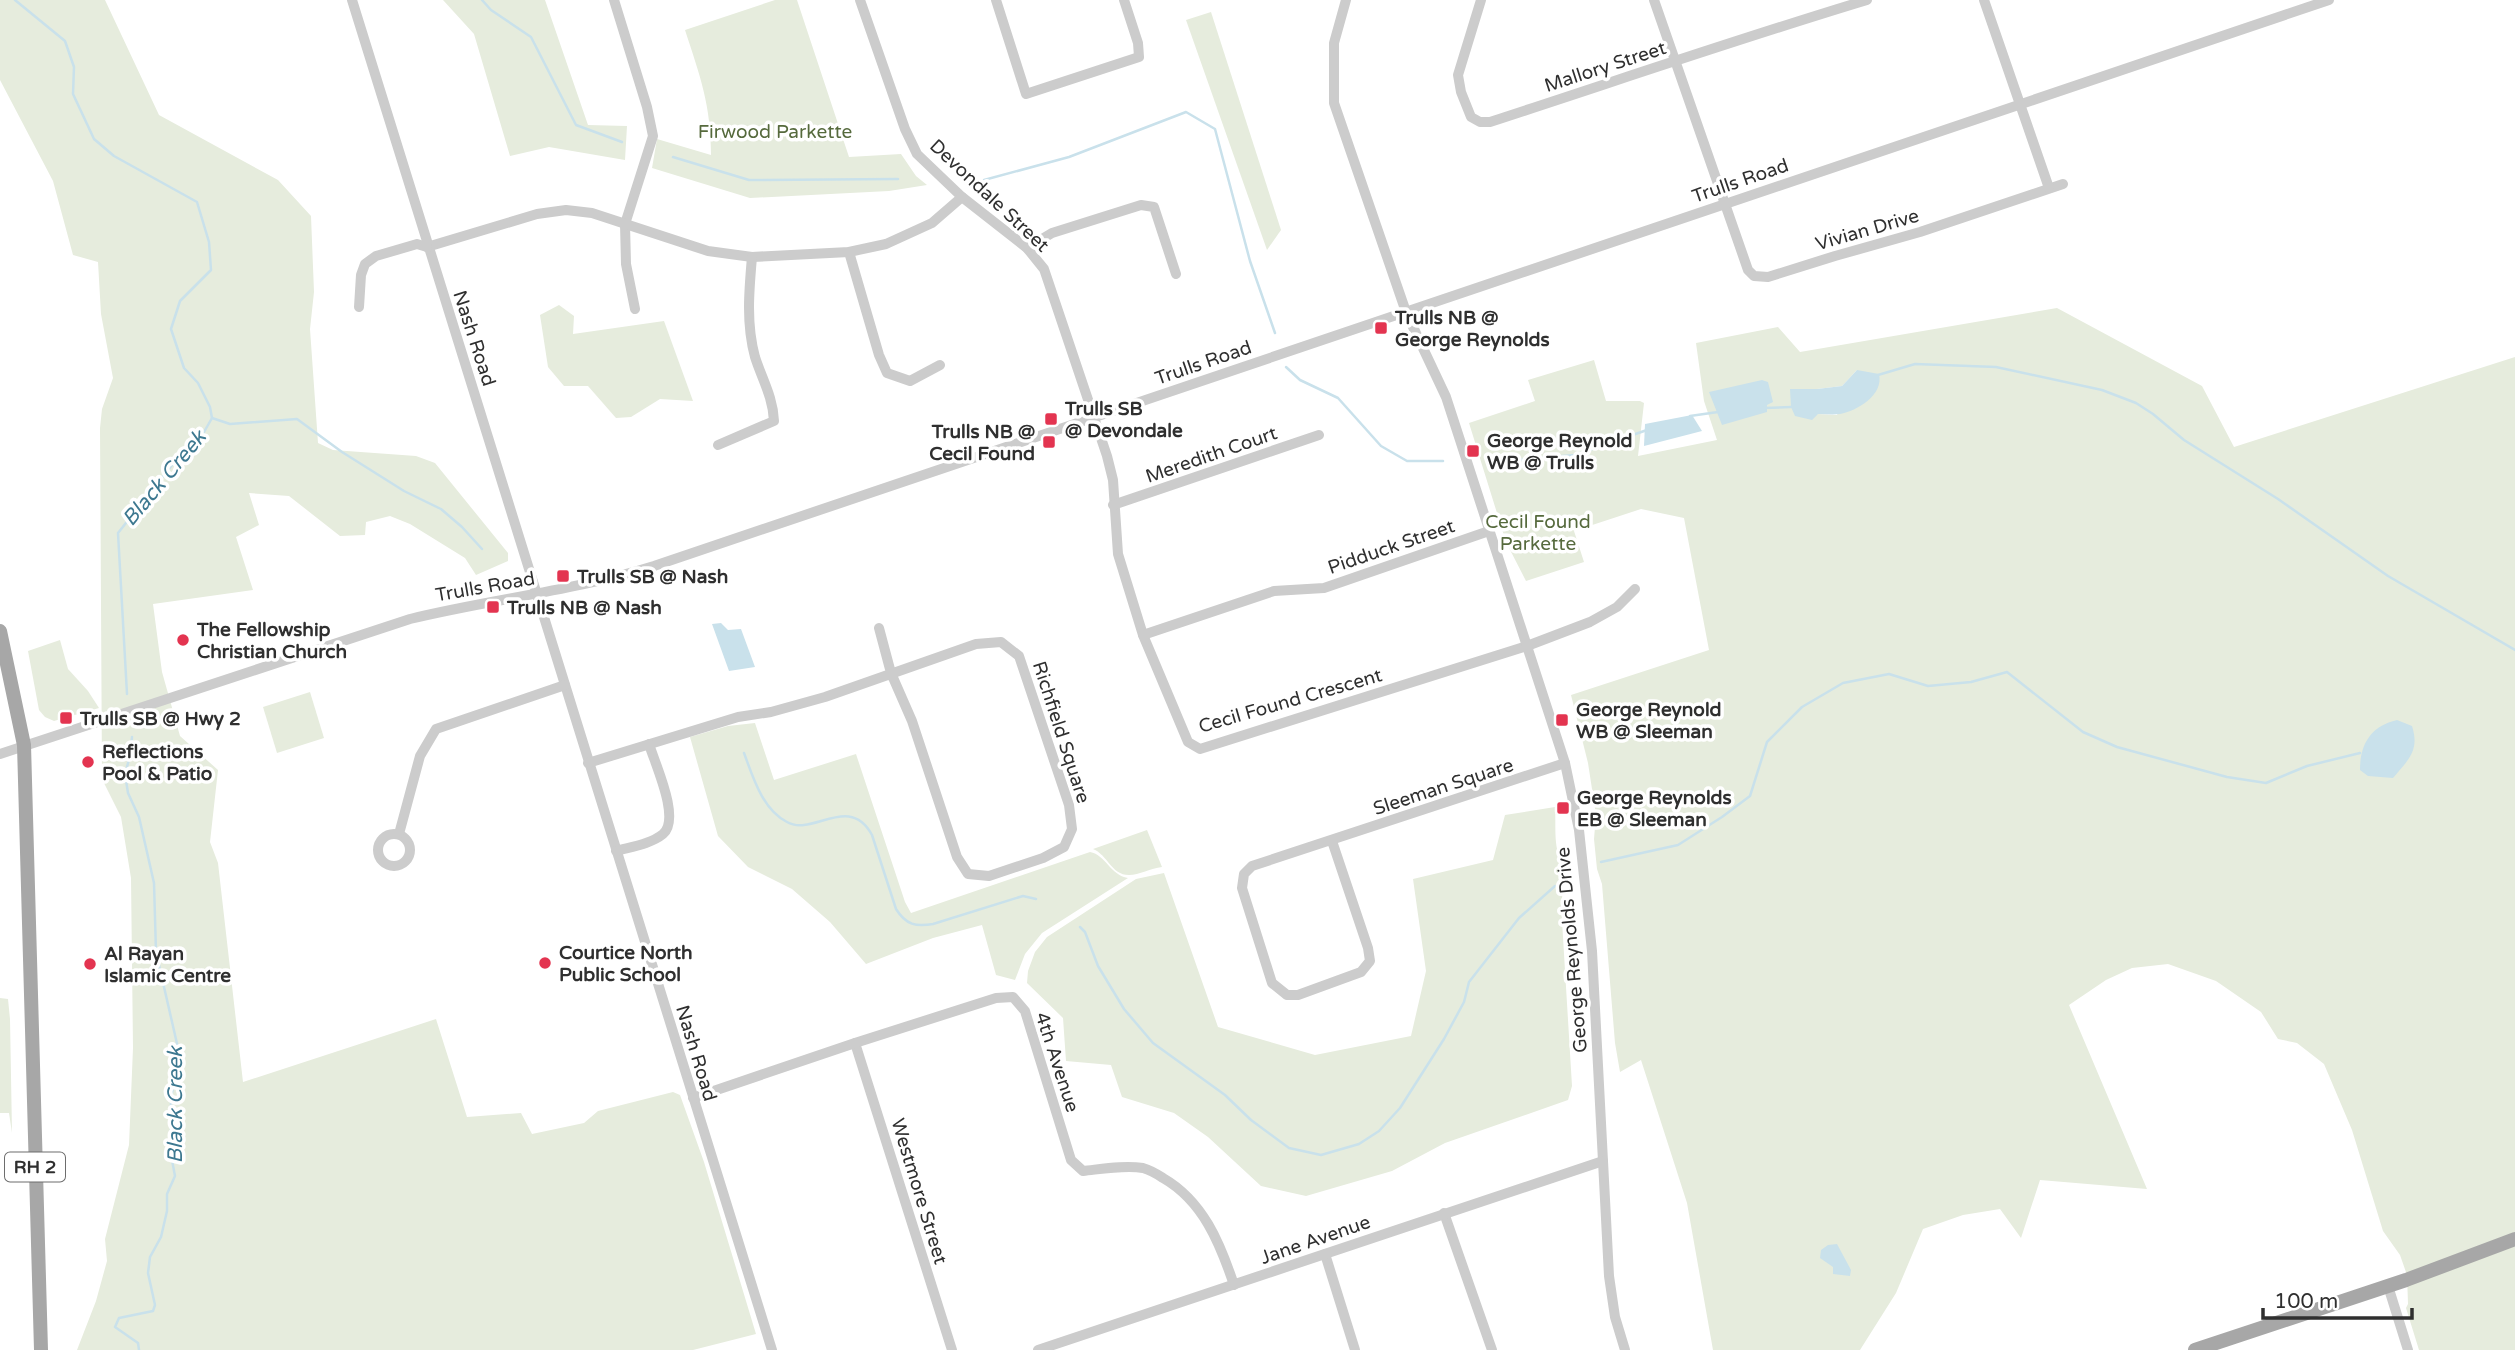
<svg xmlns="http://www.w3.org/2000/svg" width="2515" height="1350" font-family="'Varela Round',sans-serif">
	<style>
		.green { fill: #e6ecdd; fill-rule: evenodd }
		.water { fill: #c9e1eb }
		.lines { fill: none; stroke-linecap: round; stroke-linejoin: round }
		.stream { stroke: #c9e1eb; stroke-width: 2.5 }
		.minor { stroke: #ccc; stroke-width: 10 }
		.major { stroke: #a7a7a7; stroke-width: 14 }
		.poi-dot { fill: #e33450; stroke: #fff; stroke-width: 2.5 }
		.labels { text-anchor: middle; stroke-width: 7; stroke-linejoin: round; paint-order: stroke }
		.shield { fill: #fff; stroke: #6d6d6d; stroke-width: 2 }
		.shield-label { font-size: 18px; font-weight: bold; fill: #2f2f2f }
		.street-label { font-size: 19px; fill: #2f2f2f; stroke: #fff }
		.park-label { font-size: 19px; fill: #566a3d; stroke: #fff }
		.poi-label { font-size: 19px; font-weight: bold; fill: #2f2f2f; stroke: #fff; text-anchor: start }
		.water-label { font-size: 21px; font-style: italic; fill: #3d7890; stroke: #fff }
	</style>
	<rect width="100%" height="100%" fill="#fff"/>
	<!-- green -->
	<g class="green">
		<polygon points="0,0 105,0 159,115 278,180 311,216 314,292 310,329 318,443 333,450 416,456 435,463 508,553 508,561 476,575 465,558 410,524 390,516 366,522 365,535 340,536 289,496 249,493 259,525 236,537 253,590 153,604 162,672 180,736 218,770 210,842 218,863 243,1082 436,1019 467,1117 521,1113 532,1134 584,1123 598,1111 673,1092 680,1095 704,1162 756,1334 693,1350 77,1350 96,1301 107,1261 105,1239 129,1145 133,1048 131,878 121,817 102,779 100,428 102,409 113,378 101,314 98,262 73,255 53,181 0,80"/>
		<polygon points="443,0 545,0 588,125 627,126 625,160 549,147 510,156 474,34"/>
		<path d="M775,0H797L849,157L901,154L916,176L927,185L889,191L750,198L652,168L657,139L711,155C711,105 700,76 685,30Z"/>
		<polygon points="1211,12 1281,230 1267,250 1186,20"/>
		<polygon points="559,305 574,316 573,334 664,321 693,401 660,399 631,417 616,418 588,386 564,386 548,367 540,315"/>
		<path d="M2057,308L2202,386L2234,447L2515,357V1350H2419L2406,1308L2408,1304L2407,1275L2400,1255L2383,1231L2352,1130L2324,1064L2297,1043L2278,1039L2261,1012L2216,981L2168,964L2132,968L2106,980L2069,1005L2147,1189L2040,1180L2021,1238L2000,1209L1963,1215L1923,1229L1896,1293L1860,1350H1713L1687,1203L1641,1060L1620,1072L1615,1043L1602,884L1597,869L1594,839L1596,815L1588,763L1571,695L1709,650L1684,518L1641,509L1574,531L1584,562L1526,581L1506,542L1469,423L1535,401L1528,380L1594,360L1606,401H1640L1644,403L1638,456L1717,440L1704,401L1696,343L1778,327L1800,352ZM1857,370L1837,415L1818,414L1790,389H1817L1842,386Z"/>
		<polygon points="60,640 68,669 88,691 99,708 54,721 45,717 39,710 28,651"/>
		<polygon points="310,692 324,738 277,753 263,707"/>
		<path d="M755,723L774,780L856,754L905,902L911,913L1090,852C1106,855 1110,875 1128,878L1042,933L1025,954L1015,980L996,975L982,925L933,938L866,964L830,922L792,889L748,867L718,836L690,737L728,726Z"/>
		<path d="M1555,807C1556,822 1554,839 1558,853C1562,872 1565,884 1561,904L1572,1086L1568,1100L1445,1143L1392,1171L1306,1196L1261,1186L1208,1137L1174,1113L1122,1097L1111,1065L1066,1061L1063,1018L1027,983L1028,971L1035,952L1047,937L1136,879L1164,873L1218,1027L1315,1055L1411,1036L1426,971L1413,879L1493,860L1505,815Z"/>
		<path d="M1147,830L1162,867C1151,868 1139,875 1129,875C1111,875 1108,855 1093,849Z"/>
		<polygon points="0,998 8,999 10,1019 12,1133 9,1113 0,1113"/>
	</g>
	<!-- water -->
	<g class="water">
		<path d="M1857,370L1879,374C1884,395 1857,411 1840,414C1833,415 1825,414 1818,414L1812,420L1795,416L1791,407L1790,389H1817L1842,386Z"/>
		<polygon points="1762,380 1768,382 1773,402 1767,405 1767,412 1722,425 1709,392"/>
		<polygon points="1692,415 1702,431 1644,446 1645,424"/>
		<polygon points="721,623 728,630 741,629 755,667 729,671 712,624"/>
		<path d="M2397,720L2412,726C2420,751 2408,760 2393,778L2368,776L2360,770C2360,744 2371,726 2397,720Z"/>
		<polygon points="1837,1244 1851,1270 1850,1276 1833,1274 1833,1267 1820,1258 1821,1250 1828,1245"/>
	</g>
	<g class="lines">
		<!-- stream -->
		<g class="stream">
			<polyline points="15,0 65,41 74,67 73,94 94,139 114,156 197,202 209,242 211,270 180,301 171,329 184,368 198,383 210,407 212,418 200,439 190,449 184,450 118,533 127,694"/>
			<polyline points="482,0 491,10 531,37 576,125 622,142"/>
			<polyline points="673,157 749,180 898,179"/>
			<polyline points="984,180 1069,157 1186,112 1215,129 1250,261 1275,333"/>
			<polyline points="1286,367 1300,380 1338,398 1381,446 1407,461 1443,461"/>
			<polyline points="1878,375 1915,364 1996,367 2102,390 2136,403 2153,414 2184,440 2278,499 2388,576 2515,650"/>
			<polyline points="1763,408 1791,407"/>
			<polyline points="1690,416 1718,412"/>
			<polyline points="212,418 230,424 297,419 342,452 404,491 441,509 462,527 482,549"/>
			<polyline points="1492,462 1575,455 1647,430"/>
			<polyline points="132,737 130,756 125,774 128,793 139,817 154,883 156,952 178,1048 177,1070 171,1097 171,1155 175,1176 167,1194 167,1211 161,1237 150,1257 148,1273 155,1305 153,1311 119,1318 115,1327 138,1343 139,1350"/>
			<path d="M744,753C753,777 762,809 787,822C813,837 849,793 872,835L896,909C906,925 916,927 933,924L1023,896L1036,899"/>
			<polyline points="1601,862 1678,845 1722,817 1750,796 1767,742 1802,707 1843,683 1889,674 1928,686 1971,682 2007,672 2083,732 2117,747 2227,777 2266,783 2307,766 2360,753"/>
			<polyline points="1080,927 1085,932 1098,966 1124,1009 1153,1043 1225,1095 1251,1120 1289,1148 1321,1155 1359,1144 1379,1131 1400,1108 1444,1039 1464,1002 1469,982 1519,918 1555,886"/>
		</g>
		<!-- minor -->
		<g class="minor">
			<polyline points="352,0 772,1350"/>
			<polyline points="614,0 647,107 653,136 625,224 626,264 635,309"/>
			<polyline points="860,0 905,129 917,154 962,197 1027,248 1044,269 1107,456 1113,480 1118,554 1143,635 1188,742 1200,749 1527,646 1590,622 1617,607 1635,589"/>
			<polyline points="996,0 1026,94 1139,57 1138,43 1124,0"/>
			<polyline points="1346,0 1334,43 1334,103 1406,312 1446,397 1565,763 1579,830 1592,951 1609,1276 1615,1317 1625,1350"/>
			<path d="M1481,0L1458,75L1461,92L1471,117L1480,122H1490C1616,81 1741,38 1867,0"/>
			<polyline points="1654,0 1748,270 1754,276 1768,277 1835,256 1920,232 2063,184"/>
			<polyline points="1984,0 2049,188"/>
			<polyline points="427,247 537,214 566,210 592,213 708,251 752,257 849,252 886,244 932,223 962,197"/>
			<polyline points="1027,248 1052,233 1141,205 1154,207 1176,274"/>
			<polyline points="849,252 879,355 887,373 910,381 940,365"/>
			<polyline points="359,307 361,275 365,264 376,256 417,244 427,247"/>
			<path d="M718,445L774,421C773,397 762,379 755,357C746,324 749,291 752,257"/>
			<polyline points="1113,505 1319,435"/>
			<polyline points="1143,635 1274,591 1324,588 1489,531"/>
			<path d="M0,754L410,619C492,599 574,591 654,566L2329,0"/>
			<polyline points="588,763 738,717 771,712 825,697 976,644 1001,642 1019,656 1069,805 1072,829 1064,847 1043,858 989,876 968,874 957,857 912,721 891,673 879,628"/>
			<circle cx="394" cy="850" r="16"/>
			<polyline points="399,834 420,756 436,729 565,685"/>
			<polyline points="1332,841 1368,948 1370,961 1361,972 1298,995 1287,995 1272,983 1242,888 1244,874 1252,866 1565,763"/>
			<path d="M616,851C630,847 651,844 663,834C681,819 655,764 649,744"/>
			<polyline points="855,1043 952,1350"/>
			<path d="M693,1098L855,1043L996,998L1013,997L1025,1011L1071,1160L1083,1171C1102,1169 1124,1165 1143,1168C1150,1170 1157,1174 1163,1178C1203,1201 1220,1243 1234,1285"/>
			<polyline points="1444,1213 1492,1350"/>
			<polyline points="1325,1254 1355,1350"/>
			<polyline points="2388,1286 2408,1350"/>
			<polyline points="1038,1350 1603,1161"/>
		</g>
		<!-- major -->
		<g class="major">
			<polyline points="0,631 24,745 41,1350"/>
			<polyline points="2195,1350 2406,1280 2515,1239"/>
		</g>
	</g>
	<!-- markers -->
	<g class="poi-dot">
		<rect x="1374" y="321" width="14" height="14" rx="3.5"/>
		<rect x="1044" y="412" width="14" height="14" rx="3.5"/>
		<rect x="1042" y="435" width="14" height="14" rx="3.5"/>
		<rect x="1466" y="444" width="14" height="14" rx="3.5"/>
		<rect x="556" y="569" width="14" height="14" rx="3.5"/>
		<rect x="486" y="600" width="14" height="14" rx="3.5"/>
		<circle cx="183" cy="640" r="7"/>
		<rect x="59" y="711" width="14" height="14" rx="3.5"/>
		<rect x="1555" y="713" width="14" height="14" rx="3.5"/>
		<circle cx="88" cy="762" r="7"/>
		<rect x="1556" y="801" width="14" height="14" rx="3.5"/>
		<circle cx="545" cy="963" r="7"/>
		<circle cx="90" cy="964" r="7"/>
	</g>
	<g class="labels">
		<!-- shield labels -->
		<rect class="shield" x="5" y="1152.5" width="60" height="29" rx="5"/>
		<g class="shield-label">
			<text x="35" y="1173">RH 2</text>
		</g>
		<!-- street labels -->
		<g class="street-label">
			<text transform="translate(1605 66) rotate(-18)" y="7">Mallory Street</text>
			<text transform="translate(1740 180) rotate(-19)" y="7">Trulls Road</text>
			<text transform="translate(990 195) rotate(43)" y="7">Devondale Street</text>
			<text transform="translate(1867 229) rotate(-16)" y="7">Vivian Drive</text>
			<text transform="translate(475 338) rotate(72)" y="7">Nash Road</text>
			<text transform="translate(1203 362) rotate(-19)" y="7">Trulls Road</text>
			<text transform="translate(1211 454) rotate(-19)" y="7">Meredith Court</text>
			<text transform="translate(1391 546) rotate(-19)" y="7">Pidduck Street</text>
			<text transform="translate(485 586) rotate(-10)" y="7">Trulls Road</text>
			<text transform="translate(1290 700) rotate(-16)" y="7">Cecil Found Crescent</text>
			<text transform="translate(1062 732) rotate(72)" y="7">Richfield Square</text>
			<text transform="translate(1443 786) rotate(-18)" y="7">Sleeman Square</text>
			<text transform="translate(1571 950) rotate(-95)" y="7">George Reynolds Drive</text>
			<text transform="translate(697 1053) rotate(73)" y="7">Nash Road</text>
			<text transform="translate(1058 1062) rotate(72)" y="7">4th Avenue</text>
			<text transform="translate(920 1191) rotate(73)" y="7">Westmore Street</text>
			<text transform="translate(1315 1239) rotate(-19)" y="7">Jane Avenue</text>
		</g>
		<!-- park labels -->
		<g class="park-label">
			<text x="775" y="138">Firwood Parkette</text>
			<text x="1538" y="528">Cecil Found<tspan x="1538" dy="22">Parkette</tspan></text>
		</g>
		<!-- poi labels -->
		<g class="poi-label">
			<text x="1395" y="324">Trulls NB @<tspan x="1395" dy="22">George Reynolds</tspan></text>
			<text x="1065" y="415">Trulls SB<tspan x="1065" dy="22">@ Devondale</tspan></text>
			<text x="1035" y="438" text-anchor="end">Trulls NB @<tspan x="1035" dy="22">Cecil Found</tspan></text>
			<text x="1487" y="447">George Reynold<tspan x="1487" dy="22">WB @ Trulls</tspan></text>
			<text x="577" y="583">Trulls SB @ Nash</text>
			<text x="507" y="614">Trulls NB @ Nash</text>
			<text x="197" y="636">The Fellowship<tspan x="197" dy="22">Christian Church</tspan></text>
			<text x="1576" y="716">George Reynold<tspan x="1576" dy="22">WB @ Sleeman</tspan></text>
			<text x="80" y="725">Trulls SB @ Hwy 2</text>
			<text x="102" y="758">Reflections<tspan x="102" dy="22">Pool &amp; Patio</tspan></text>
			<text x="1577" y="804">George Reynolds<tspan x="1577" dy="22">EB @ Sleeman</tspan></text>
			<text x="559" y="959">Courtice North<tspan x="559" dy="22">Public School</tspan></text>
			<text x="104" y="960">Al Rayan<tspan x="104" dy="22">Islamic Centre</tspan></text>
		</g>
		<!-- water labels -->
		<g class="water-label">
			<text transform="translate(164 478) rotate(-50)" y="7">Black Creek</text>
			<text transform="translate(175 1105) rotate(-90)" y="7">Black Creek</text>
		</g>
	</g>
	<!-- scale -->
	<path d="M2263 1308v10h149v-10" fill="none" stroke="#2f2f2f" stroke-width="3.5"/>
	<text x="2274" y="1308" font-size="21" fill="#2f2f2f" stroke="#ffffff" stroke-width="5" paint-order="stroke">100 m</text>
</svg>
